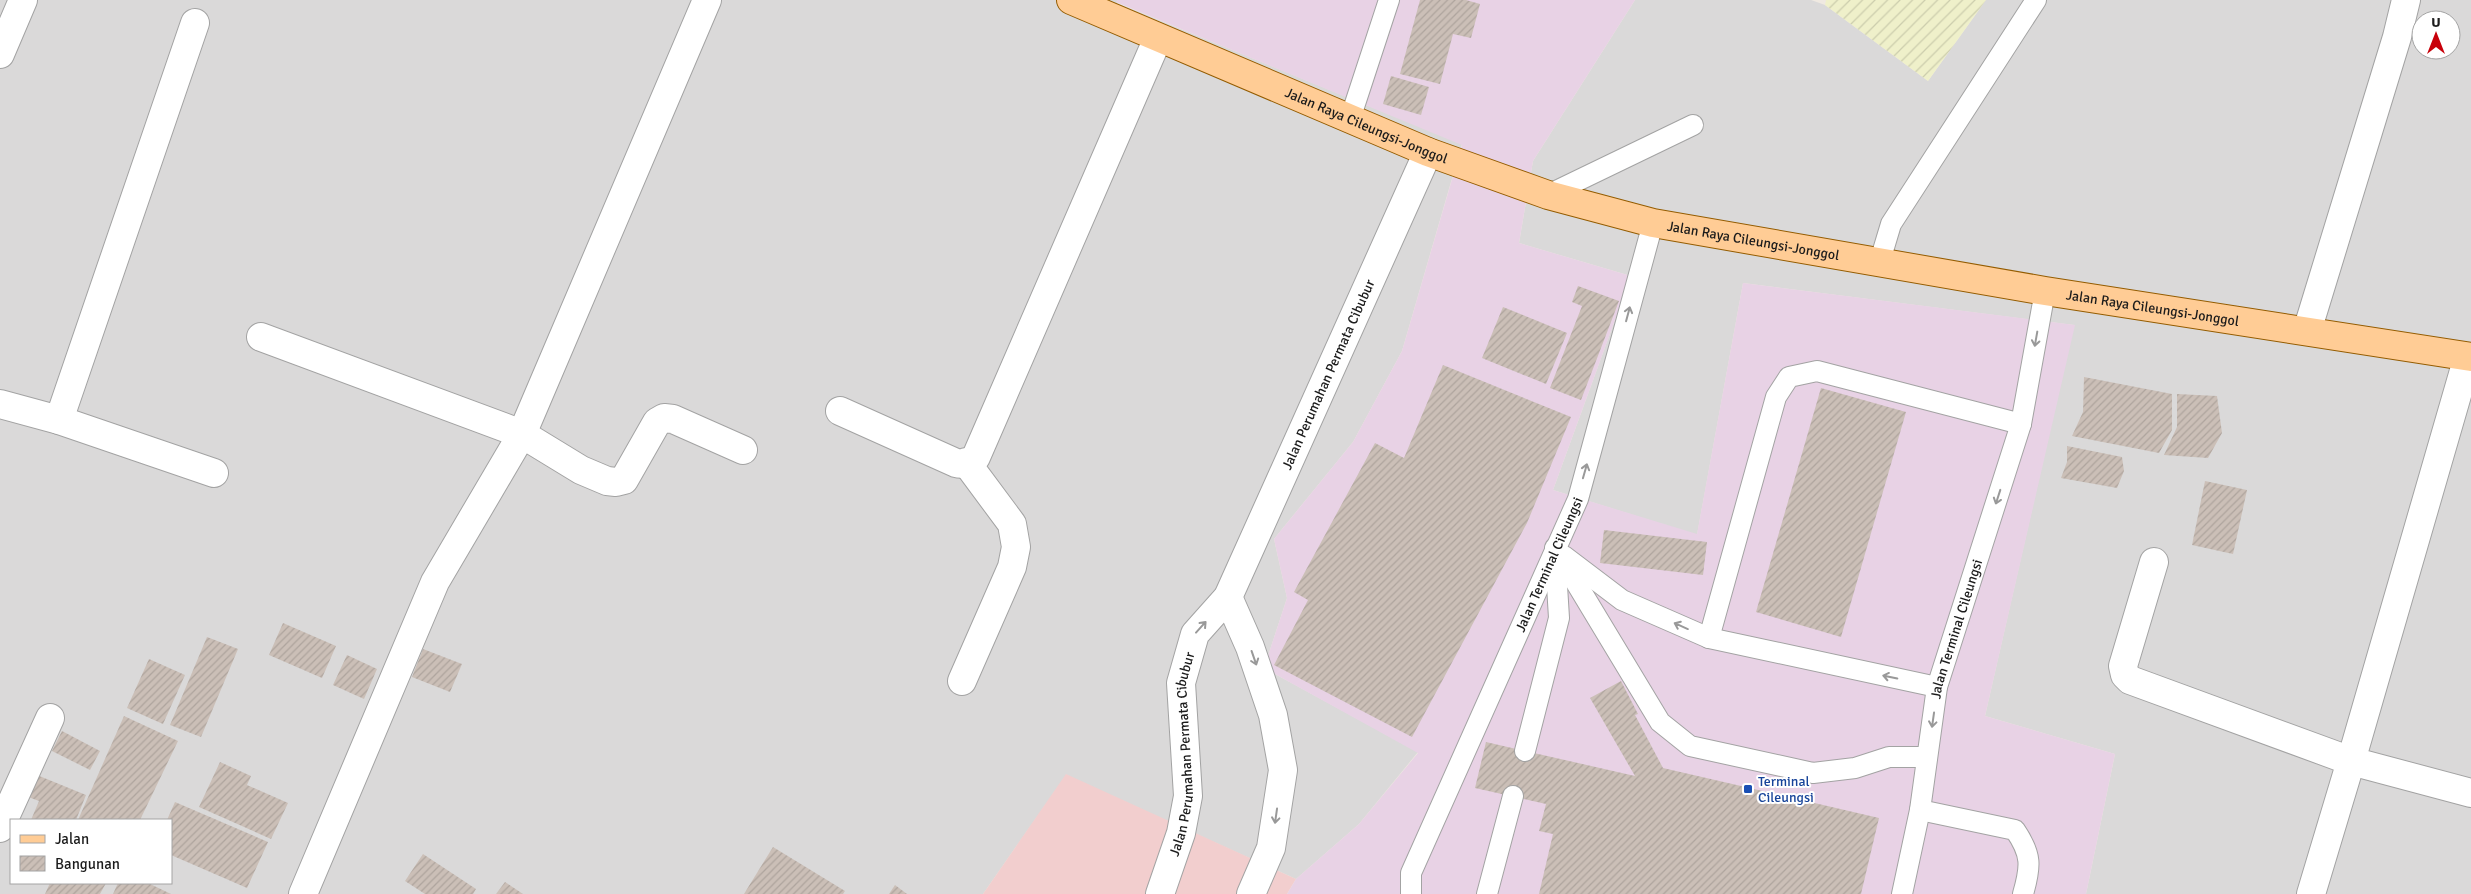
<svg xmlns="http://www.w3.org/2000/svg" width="2471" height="894" font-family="Signika,sans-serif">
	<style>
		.residential { fill: #dad9d9; fill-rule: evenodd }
		.commercial { fill: #f2cece }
		.industrial { fill: #e8d2e5 }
		.farmland { fill: url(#farmland-furrows) }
		.building { fill: url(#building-hatch) }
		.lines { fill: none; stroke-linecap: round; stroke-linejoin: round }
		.lane-casing { stroke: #a3a3a3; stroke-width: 22 }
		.street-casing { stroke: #a3a3a3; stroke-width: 30 }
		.primary-casing { stroke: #945c00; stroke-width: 30 }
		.lane { stroke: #fff; stroke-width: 20 }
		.street { stroke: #fff; stroke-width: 28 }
		.primary { stroke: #ffcc95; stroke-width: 28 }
		.oneway { stroke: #999 }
		.transit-dot { fill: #1a4fb4; stroke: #fff; stroke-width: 2 }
		.labels { text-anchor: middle; stroke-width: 4; stroke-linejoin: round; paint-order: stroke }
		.street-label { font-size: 14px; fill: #1c1c1c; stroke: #fff }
		.transit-label { font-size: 14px; fill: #164399; stroke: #fff; text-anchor: start }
	</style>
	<defs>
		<pattern id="farmland-furrows" width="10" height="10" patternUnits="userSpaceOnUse" patternTransform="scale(1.25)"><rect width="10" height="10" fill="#eff0ca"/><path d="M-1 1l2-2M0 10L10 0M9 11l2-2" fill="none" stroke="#cccdad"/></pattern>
		<pattern id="building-hatch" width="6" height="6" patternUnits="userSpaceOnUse" patternTransform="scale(1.25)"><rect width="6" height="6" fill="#cbbfb7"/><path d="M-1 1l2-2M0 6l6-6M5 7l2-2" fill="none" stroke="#aea49d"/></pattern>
	</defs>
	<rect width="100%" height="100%" fill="#efe9e1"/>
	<!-- residential -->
	<g class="residential">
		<path d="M0,0H1117V3L1462,144L1402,351L1353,442L1274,539L1287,598L1264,668L1418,752L1359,824L1296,879L1066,775L983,894H0ZM11,820H171V883H11Z"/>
		<path d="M1635,0H1811L1825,5L1928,81L1986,0H2471V894H2086L2115,754L1985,716L2074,325L1743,283L1697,535L1553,490L1631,276L1519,243L1533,161ZM2421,20H2451V50H2421Z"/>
	</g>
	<!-- commercial -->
	<polygon class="commercial" points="1066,774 1296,879 1287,894 983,894"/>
	<!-- industrial -->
	<polygon class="industrial" points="1117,0 1635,0 1533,161 1519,243 1631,276 1553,490 1697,534 1743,283 2075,325 1985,716 2115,754 2086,894 1287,894 1296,879 1359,824 1418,753 1264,668 1287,598 1274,539 1353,442 1402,351 1462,145 1116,2"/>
	<!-- farmland -->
	<polygon class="farmland" points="1826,0 1986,0 1928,81 1825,5"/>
	<!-- building -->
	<g class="building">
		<polygon points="1420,0 1466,0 1480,4 1471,38 1453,34 1440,84 1400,74"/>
		<polygon points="1391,76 1429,87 1421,115 1383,104"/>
		<polygon points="1578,286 1619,301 1581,400 1550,388 1582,306 1572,302"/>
		<polygon points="1503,307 1567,333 1546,384 1482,358"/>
		<polygon points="1443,365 1571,417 1527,523 1412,737 1274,665 1308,600 1294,592 1375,443 1404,458"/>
		<polygon points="2084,377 2172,394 2172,430 2159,453 2072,436 2083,412"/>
		<polygon points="1821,388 1906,412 1841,637 1756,612"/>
		<polygon points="2177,394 2217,396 2222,433 2208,458 2164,455 2177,427"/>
		<polygon points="2067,446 2122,457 2124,471 2117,488 2061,478 2067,462"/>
		<polygon points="2205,481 2247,490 2233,554 2192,545"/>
		<polygon points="1604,530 1707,542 1703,575 1600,563"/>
		<polygon points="283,623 336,646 322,678 269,655"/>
		<polygon points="207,637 238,649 201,737 170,725"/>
		<polygon points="423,649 462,664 450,692 412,677"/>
		<polygon points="347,655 377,669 364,699 333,685"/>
		<polygon points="149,659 185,675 163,724 127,708"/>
		<polygon points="1621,681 1638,714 1635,715 1663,768 1879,818 1861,894 1539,894 1553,834 1539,831 1546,804 1475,788 1486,742 1635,776 1590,698"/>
		<polygon points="124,716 178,741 140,820 78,820"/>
		<polygon points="62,731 100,751 90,770 52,751"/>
		<polygon points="220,762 251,776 247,785 288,803 271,839 199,807"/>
		<polygon points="32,773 86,795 76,820 31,820 39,801 23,795"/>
		<polygon points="175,802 268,842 247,888 171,855 171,820 167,820"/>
		<polygon points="773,847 845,891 843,894 744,894"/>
		<polygon points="423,854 476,889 473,894 425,894 405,881"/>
		<polygon points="505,882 523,894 496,894"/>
		<polygon points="50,883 106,883 100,894 45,894"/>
		<polygon points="118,883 148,883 171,894 113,894"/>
		<polygon points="895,885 907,894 889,894"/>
	</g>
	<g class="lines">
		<!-- lane casing -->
		<g class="lane-casing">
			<g id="lane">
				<polyline points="1350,119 1389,0"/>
				<polyline points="1548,195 1693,125"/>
				<polyline points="1879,264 1891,224 2036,0"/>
				<polyline points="1555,548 1660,722 1690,746 1813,773 1855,768 1889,757 1927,757"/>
				<polyline points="1564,556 1622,600 1709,638 1937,687"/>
				<polyline points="1709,638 1776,397 1789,377 1817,371 2021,424"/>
				<polyline points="1525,751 1559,618 1555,553"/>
				<path d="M1920,810L2015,830C2032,855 2031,866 2023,894"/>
				<path id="s1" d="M1411,894V873L1578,499L1653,223"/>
				<polyline points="1487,894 1513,796"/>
				<path id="s2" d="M1902,894L1920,810L1937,687L2021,424L2045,291"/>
			</g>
		</g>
		<!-- street casing -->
		<g class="street-casing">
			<g id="street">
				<polyline points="0,54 23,0"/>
				<polyline points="2307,331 2397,37 2406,0"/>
				<polyline points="261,337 522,434 581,470 607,481 616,482 624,480 657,422 664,418 673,419 743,450"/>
				<polyline points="2468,357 2351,761 2471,793"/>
				<polyline points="0,404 59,420 214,473"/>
				<path d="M840,411L956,463C963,465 971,463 976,457L1158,38"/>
				<polyline points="59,420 195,23"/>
				<polyline points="2154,562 2123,666 2125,675 2130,680 2351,761 2311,894"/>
				<polyline points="1228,597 1250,647 1273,715 1283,770 1271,848 1251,894"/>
				<polyline points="962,681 1012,567 1016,547 1012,524 966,462"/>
				<polyline points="0,828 50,718"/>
				<polyline points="303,894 435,582 522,434 707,0"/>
				<path id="s3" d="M1160,894L1181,833L1188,796L1181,683L1195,634L1228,597L1428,152"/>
			</g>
		</g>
		<!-- primary casing -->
		<g class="primary-casing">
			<g id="primary">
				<path id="s4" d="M1071,0L1428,152L1548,195L1653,223L2045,291L2471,357"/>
			</g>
		</g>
		<!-- lane -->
		<use href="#lane" class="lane"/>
		<!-- street -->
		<use href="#street" class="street"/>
		<!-- primary -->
		<use href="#primary" class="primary"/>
	</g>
	<!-- one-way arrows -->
	<defs><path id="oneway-shaft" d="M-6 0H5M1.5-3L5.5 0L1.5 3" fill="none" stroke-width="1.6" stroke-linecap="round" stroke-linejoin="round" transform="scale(1.25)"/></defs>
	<g class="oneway">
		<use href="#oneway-shaft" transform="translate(1628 314) rotate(-75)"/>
		<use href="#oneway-shaft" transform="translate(2036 339) rotate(100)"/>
		<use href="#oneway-shaft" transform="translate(1585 471) rotate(-74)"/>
		<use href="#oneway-shaft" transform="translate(1998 497) rotate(108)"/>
		<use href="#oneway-shaft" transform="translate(1681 626) rotate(-156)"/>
		<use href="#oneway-shaft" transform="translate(1201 627) rotate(-48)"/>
		<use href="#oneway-shaft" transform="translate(1254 658) rotate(71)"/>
		<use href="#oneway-shaft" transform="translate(1890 677) rotate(-168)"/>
		<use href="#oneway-shaft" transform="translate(1933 720) rotate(98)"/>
		<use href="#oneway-shaft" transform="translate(1276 816) rotate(98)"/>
	</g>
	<!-- markers -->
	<rect class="transit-dot" x="1743" y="784" width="10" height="10" rx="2.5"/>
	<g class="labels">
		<!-- street labels -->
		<g class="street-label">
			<text dy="5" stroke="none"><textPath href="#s4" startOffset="321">Jalan Raya Cileungsi-Jonggol</textPath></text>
			<text dy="5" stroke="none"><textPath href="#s4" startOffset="726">Jalan Raya Cileungsi-Jonggol</textPath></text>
			<text dy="5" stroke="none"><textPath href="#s4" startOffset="1131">Jalan Raya Cileungsi-Jonggol</textPath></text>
			<text dy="5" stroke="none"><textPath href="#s3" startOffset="560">Jalan Perumahan Permata Cibubur</textPath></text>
			<text dy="5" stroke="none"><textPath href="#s1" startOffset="359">Jalan Terminal Cileungsi</textPath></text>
			<text dy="5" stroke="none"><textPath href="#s2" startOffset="271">Jalan Terminal Cileungsi</textPath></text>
			<text dy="5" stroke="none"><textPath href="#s3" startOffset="144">Jalan Perumahan Permata Cibubur</textPath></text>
		</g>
		<!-- transit labels -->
		<g class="transit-label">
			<text x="1758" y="786">Terminal<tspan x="1758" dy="16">Cileungsi</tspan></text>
		</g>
	</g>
	<!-- legend -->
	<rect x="10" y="819" width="162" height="65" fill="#ffffff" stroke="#a4a4a4"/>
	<rect x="20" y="835" width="25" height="8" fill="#ffcc95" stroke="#a4a4a4"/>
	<text x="55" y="844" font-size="15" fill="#1c1c1c">Jalan</text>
	<rect x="20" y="856" width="25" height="15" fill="url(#building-hatch)" stroke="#a4a4a4"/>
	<text x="55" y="869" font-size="15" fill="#1c1c1c">Bangunan</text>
	<!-- north arrow -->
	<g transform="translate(2436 35)"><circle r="24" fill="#ffffff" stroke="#a4a4a4"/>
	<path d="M0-4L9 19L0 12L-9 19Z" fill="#c8000a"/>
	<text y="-8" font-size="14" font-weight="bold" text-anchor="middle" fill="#1c1c1c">U</text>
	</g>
</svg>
